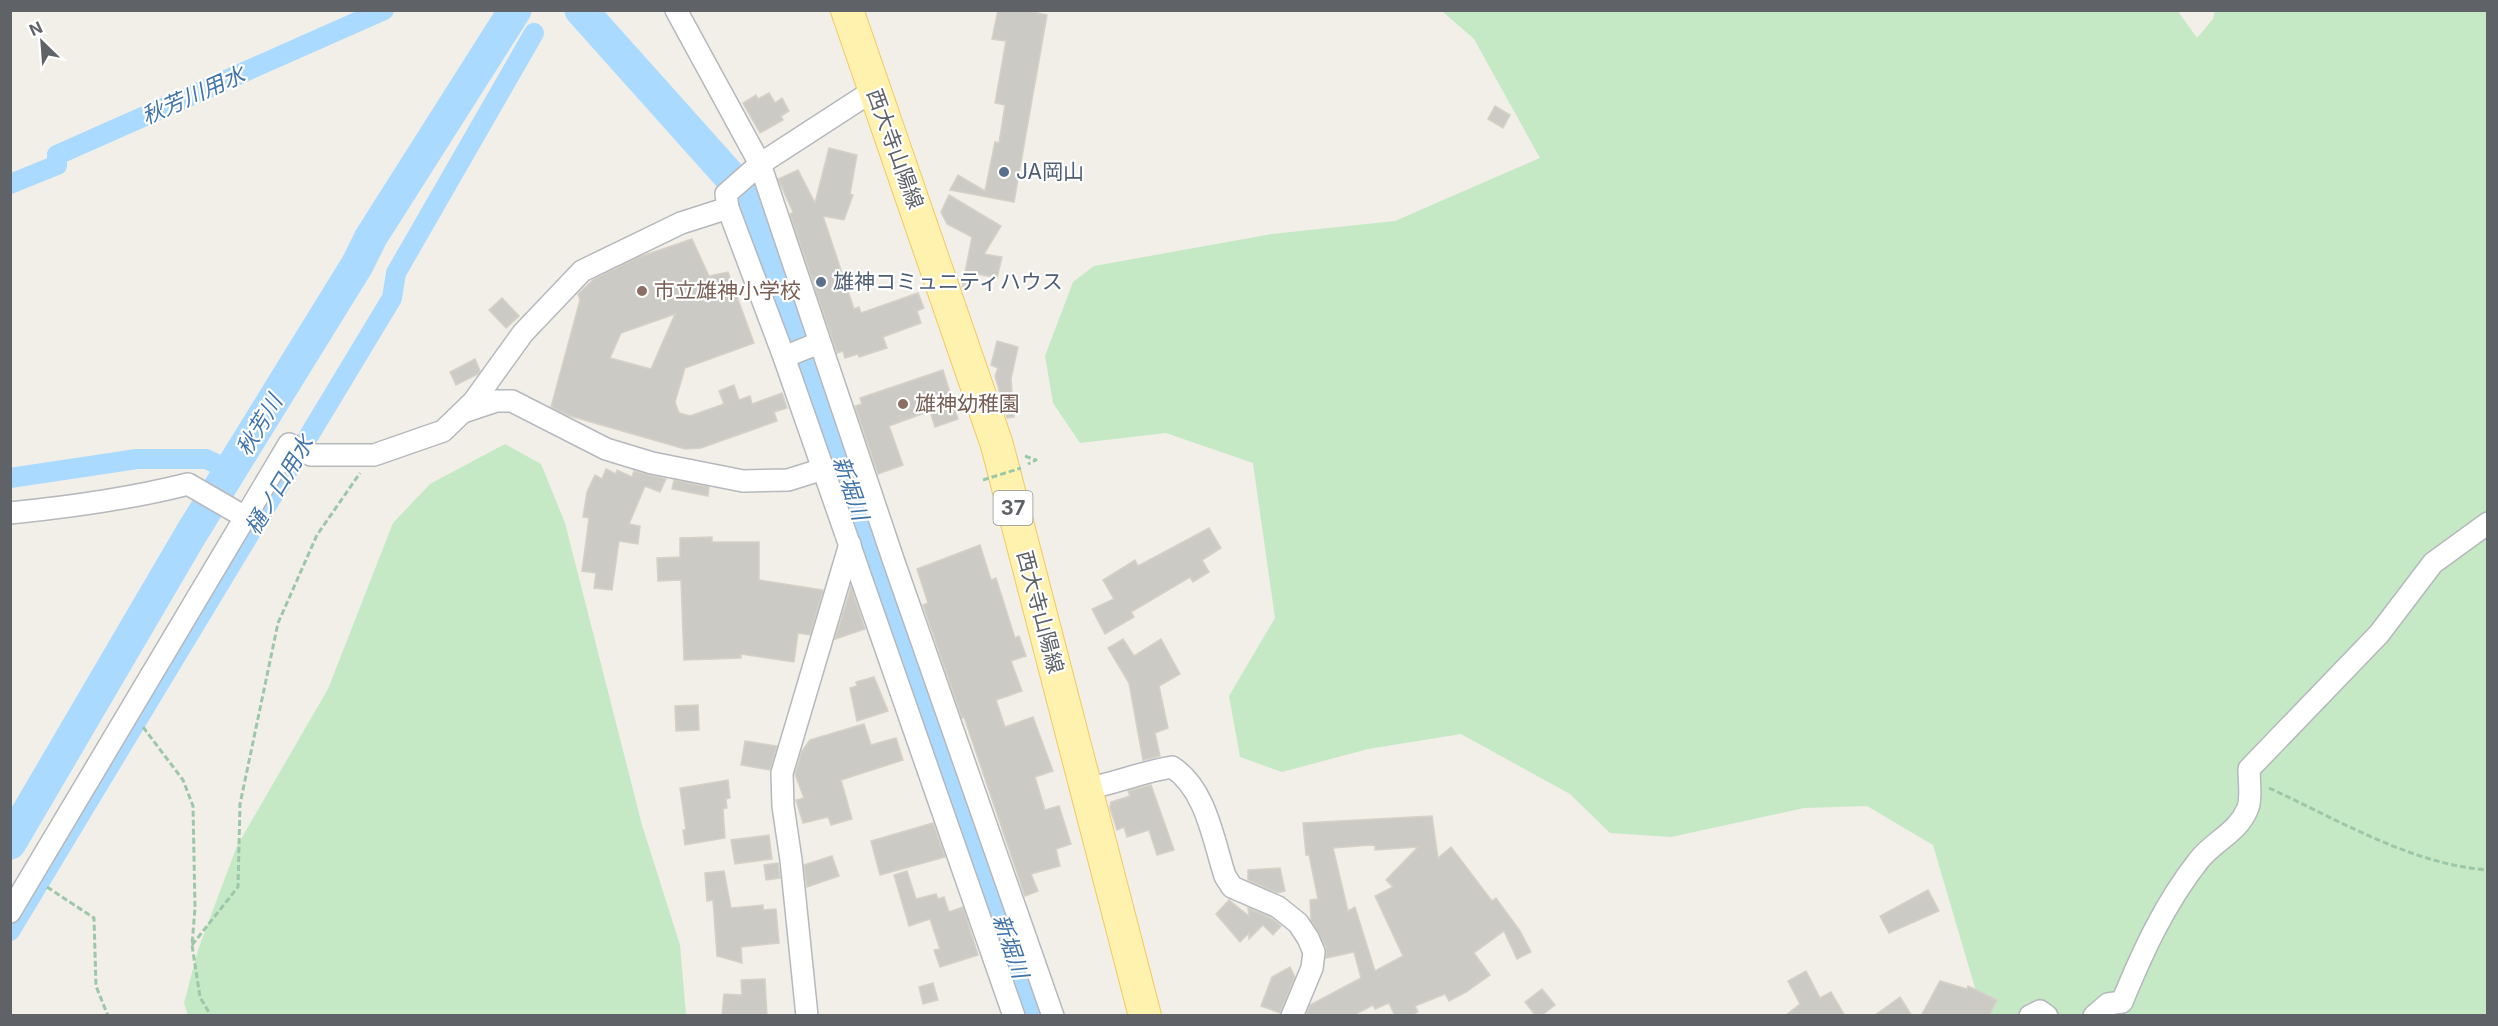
<svg xmlns="http://www.w3.org/2000/svg" width="2498" height="1026" font-family="Inter,'Noto Sans JP',sans-serif">
	<style>
		.green { fill: #c5e8c5 }
		.lines { fill: none; stroke-linecap: round; stroke-linejoin: round }
		.canal { stroke: #aadaff; stroke-width: 20 }
		.river { stroke: #aadaff; stroke-width: 33 }
		.building { fill: #cccac5; stroke: #d6d1c6; stroke-width: 1.5; fill-rule: evenodd }
		.street-casing { stroke: #b5b8bc; stroke-width: 24 }
		.primary-casing { stroke: #f2c960; stroke-width: 34 }
		.path { stroke: #9cc7a9; stroke-width: 3; stroke-dasharray: 6 3; stroke-linecap: butt }
		.street { stroke: #fff; stroke-width: 21 }
		.primary { stroke: #fff2af; stroke-width: 32 }
		.path-bridge { stroke: #9cc7a9; stroke-width: 3; stroke-dasharray: 6 3; stroke-linecap: butt }
		.service-dot { fill: #5c6f8a; stroke: #fff; stroke-width: 2 }
		.education-dot { fill: #8d6e63; stroke: #fff; stroke-width: 2 }
		.labels { text-anchor: middle; stroke-width: 4.5; stroke-linejoin: round; paint-order: stroke }
		.shield { fill: #fff; stroke: #8f9295; stroke-width: 1.5 }
		.shield-label { font-size: 20px; font-weight: bold; fill: #5f6368 }
		.street-label { font-size: 21px; fill: #5f6368; stroke: #fff }
		.service-label { font-size: 21px; fill: #4e5e75; stroke: #fff; text-anchor: start }
		.education-label { font-size: 21px; fill: #785e54; stroke: #fff; text-anchor: start }
		.water-label { font-size: 22px; font-style: italic; fill: #4174aa; stroke: #fff }
	</style>
	<rect width="100%" height="100%" fill="#f1efe8"/>
	<!-- green -->
	<g class="green">
		<polygon points="2177,10 2197,38 2213,19 2215,11 2487,11 2487,1015 1983,1015 1933,845 1867,806 1804,808 1671,837 1610,833 1570,794 1461,734 1368,749 1282,772 1240,757 1229,696 1275,618 1253,463 1166,433 1080,443 1053,403 1045,356 1073,282 1094,266 1272,234 1395,221 1540,158 1474,39 1442,11"/>
		<polygon points="505,444 541,464 565,523 642,825 680,945 686,1015 188,1015 184,1003 198,950 237,846 328,689 393,523 430,484"/>
	</g>
	<g class="lines">
		<!-- canal -->
		<g class="canal">
			<polyline points="10,184 57,165 57,155 384,10"/>
			<polyline points="10,478 137,459 206,459 230,470"/>
			<polyline points="10,931 392,298 396,273 534,33"/>
		</g>
		<!-- river -->
		<g class="river">
			<polyline points="581,10 750,199 1035,1016"/>
			<polyline points="10,843 191,534 357,265 371,237 515,10"/>
		</g>
	</g>
	<!-- building -->
	<g class="building">
		<polygon points="998,10 1025,10 1047,15 1014,202 950,190 958,175 985,191 995,142 999,143 1005,105 995,103 1006,41 992,39"/>
		<polygon points="769,93 775,103 782,98 789,111 781,116 783,120 760,133 743,103 756,95 758,99"/>
		<polygon points="1495,106 1510,115 1503,128 1488,119"/>
		<polygon points="829,148 857,155 850,194 853,195 844,220 823,216 854,309 859,307 861,313 918,293 924,308 917,311 921,323 883,337 887,348 859,357 858,354 845,358 843,351 837,353 790,214 793,212 778,179 798,170 815,203"/>
		<polygon points="949,195 1001,226 984,254 1002,257 997,278 973,273 962,288 972,237 947,224 941,212"/>
		<path d="M692,239L709,276L728,272L754,343L685,368L675,402L679,413L690,416L724,404L719,391L734,385L739,400L750,396L752,404L782,393L787,408L774,412L777,421L701,448L685,449L570,416L551,407L580,300L578,294L594,279L639,257ZM675,314L651,369L610,358L621,333Z"/>
		<polygon points="502,298 519,316 506,328 489,310"/>
		<polygon points="997,341 1018,347 1011,379 1014,417 1007,418 995,376 998,368 991,365"/>
		<polygon points="475,359 480,371 478,374 456,385 450,372"/>
		<polygon points="943,370 958,419 935,427 930,411 889,426 903,465 878,474 855,406 862,404 860,398"/>
		<polygon points="606,469 616,474 617,470 632,477 634,471 666,479 660,492 645,486 629,524 640,526 638,544 619,541 612,590 594,588 596,573 582,571 589,518 583,517 587,492 595,475 602,479"/>
		<polygon points="674,480 709,487 708,496 672,489"/>
		<polygon points="1209,528 1221,548 1202,560 1209,572 1193,582 1190,577 1131,612 1134,617 1105,634 1092,609 1114,599 1103,580 1135,560 1138,566"/>
		<polygon points="712,537 712,542 759,542 759,580 823,590 810,635 798,633 794,662 741,654 741,658 684,660 681,580 658,581 657,558 680,557 680,538"/>
		<polygon points="980,545 991,580 996,578 1015,638 1019,636 1026,656 1011,661 1022,691 996,700 1005,727 1033,717 1053,771 1035,777 1045,810 1059,806 1071,844 1056,849 1060,866 1031,874 1038,891 1025,896 964,717 962,718 923,605 928,603 917,569"/>
		<polygon points="851,587 865,629 835,639"/>
		<polygon points="1123,639 1134,656 1161,639 1180,674 1159,686 1168,728 1155,733 1160,756 1143,760 1129,683 1108,648"/>
		<polygon points="874,677 888,711 857,721 850,688 857,686 856,682"/>
		<polygon points="698,705 699,730 676,731 675,706"/>
		<polygon points="864,724 871,745 896,738 903,760 841,780 852,819 831,825 828,817 803,823 796,800 804,798 795,774 802,751 810,740"/>
		<polygon points="745,741 777,746 770,770 741,765"/>
		<polygon points="728,780 730,798 726,799 727,808 723,809 725,838 685,845 683,830 686,830 680,788"/>
		<polygon points="1151,785 1174,850 1157,855 1149,830 1127,837 1124,827 1117,830 1110,808 1111,802 1130,796 1128,791"/>
		<path d="M1432,816L1438,858L1451,847L1492,901L1496,898L1520,931L1531,952L1517,959L1504,931L1474,953L1490,975L1466,992L1449,1001L1445,994L1415,1006L1418,1012L1410,1016H1395L1389,1003L1375,1009L1373,1005L1352,1016H1306L1310,1005L1361,978L1354,952L1326,958V947L1311,920L1310,900L1318,899L1309,855H1306L1303,823ZM1371,845L1375,846V850L1418,847L1386,880L1393,887L1375,896L1403,956L1375,971L1355,907L1348,911L1333,848Z"/>
		<polygon points="933,823 945,857 880,875 871,841"/>
		<polygon points="769,835 772,859 735,864 731,840"/>
		<polygon points="832,856 839,876 807,887 804,865"/>
		<polygon points="778,863 780,878 766,880 764,865"/>
		<polygon points="1280,868 1285,891 1277,893 1248,880 1248,870"/>
		<polygon points="724,871 731,908 763,905 763,910 776,909 779,943 741,947 742,963 717,956 713,900 707,901 705,873"/>
		<polygon points="907,871 916,899 936,894 938,899 944,897 949,912 963,907 978,955 940,967 934,950 940,949 930,919 909,926 894,875"/>
		<polygon points="1928,890 1939,911 1889,933 1880,916"/>
		<polygon points="1229,900 1249,916 1248,908 1271,918 1281,926 1273,935 1263,925 1249,939 1249,933 1240,942 1216,914"/>
		<polygon points="1290,967 1295,977 1280,1013 1261,1006 1272,977"/>
		<polygon points="1806,971 1820,998 1831,992 1845,1016 1785,1016 1800,1004 1788,981"/>
		<polygon points="765,979 767,1016 722,1016 724,994 742,995 741,980"/>
		<polygon points="1940,981 1967,989 1968,986 1997,1000 1989,1016 1921,1016"/>
		<polygon points="933,983 938,1000 923,1004 919,987"/>
		<polygon points="1542,989 1555,1005 1541,1016 1536,1016 1525,1002"/>
		<polygon points="1900,997 1912,1016 1874,1016"/>
	</g>
	<g class="lines">
		<!-- street casing -->
		<g class="street-casing">
			<g id="street">
				<polyline points="676,10 760,164 726,194 728,208 784,357 1014,1016"/>
				<polyline points="874,90 760,164 894,562 1053,1016"/>
				<polyline points="784,357 819,343"/>
				<polyline points="466,411 496,401 512,401 606,449 652,463 743,481 788,480 823,469"/>
				<path d="M10,513C71,507 129,499 188,484L245,517"/>
				<path d="M1086,789C1116,783 1142,772 1172,767C1206,789 1213,839 1225,876L1232,887L1278,907L1298,923L1308,938L1314,952L1312,968L1292,1016"/>
				<polyline points="10,912 289,444 311,455 374,455 443,431 474,401 523,333 582,271 681,223 728,208"/>
				<polyline points="807,1016 791,860 783,806 782,773 850,544"/>
				<polyline points="2030,1016 2040,1011 2047,1016"/>
				<path d="M2094,1016L2108,1004L2122,1002C2143,951 2165,903 2199,860C2214,841 2237,833 2247,810C2252,800 2249,780 2249,769L2379,634L2433,563L2488,523"/>
			</g>
		</g>
		<!-- primary casing -->
		<g class="primary-casing">
			<polyline id="primary" points="847,10 997,445 1145,1016"/>
		</g>
		<!-- path -->
		<g class="path">
			<polyline points="1025,456 1036,460 1028,464"/>
			<polyline points="143,727 183,780 193,806 195,908 192,945 200,997 211,1016"/>
			<path d="M2269,788C2339,820 2410,864 2488,870"/>
			<polyline points="47,887 94,918 96,986 108,1016"/>
			<polyline points="192,945 238,887 240,804 278,623 317,535 360,473"/>
		</g>
		<!-- street -->
		<use href="#street" class="street"/>
		<!-- primary -->
		<use href="#primary" class="primary"/>
		<!-- path-bridge -->
		<polyline class="path-bridge" points="983,480 1021,468"/>
	</g>
	<!-- markers -->
	<g class="service-dot">
		<circle cx="1004" cy="172" r="6"/>
		<circle cx="821" cy="282" r="6"/>
	</g>
	<g class="education-dot">
		<circle cx="642" cy="291" r="6"/>
		<circle cx="903" cy="404" r="6"/>
	</g>
	<g class="labels">
		<!-- shield labels -->
		<rect class="shield" x="993.5" y="491" width="39" height="34" rx="4.5"/>
		<g class="shield-label">
			<text x="1013" y="515">37</text>
		</g>
		<!-- street labels -->
		<g class="street-label">
			<text transform="translate(895 149) rotate(70)" y="7">西大寺山陽線</text>
			<text transform="translate(1040 612) rotate(75)" y="7">西大寺山陽線</text>
		</g>
		<!-- service labels -->
		<g class="service-label">
			<text x="1016" y="179">JA岡山</text>
			<text x="833" y="289">雄神コミュニティハウス</text>
		</g>
		<!-- education labels -->
		<g class="education-label">
			<text x="654" y="298">市立雄神小学校</text>
			<text x="915" y="411">雄神幼稚園</text>
		</g>
		<!-- water labels -->
		<g class="water-label">
			<text transform="translate(193 95) rotate(-24)" y="8">秋芳川用水</text>
			<text transform="translate(259 425) rotate(-59)" y="8">秋芳川</text>
			<text transform="translate(279 485) rotate(-59)" y="8">樋ノ口用水</text>
			<text transform="translate(851 488) rotate(71)" y="8">新堀川</text>
			<text transform="translate(1011 946) rotate(71)" y="8">新堀川</text>
		</g>
	</g>
	<!-- border -->
	<rect width="2498" height="1026" fill="none" stroke="#5f6368" stroke-width="24"/>
	<!-- north arrow -->
	<g transform="translate(42 42) rotate(335)" stroke="#ffffff" stroke-width="4.5" paint-order="stroke">
	<path d="M0-4.5L10 22L0 15L-10 22Z" fill="#5f6368"/>
	<text y="-9" font-size="16" font-weight="bold" text-anchor="middle" fill="#5f6368">N</text>
	</g>
</svg>
